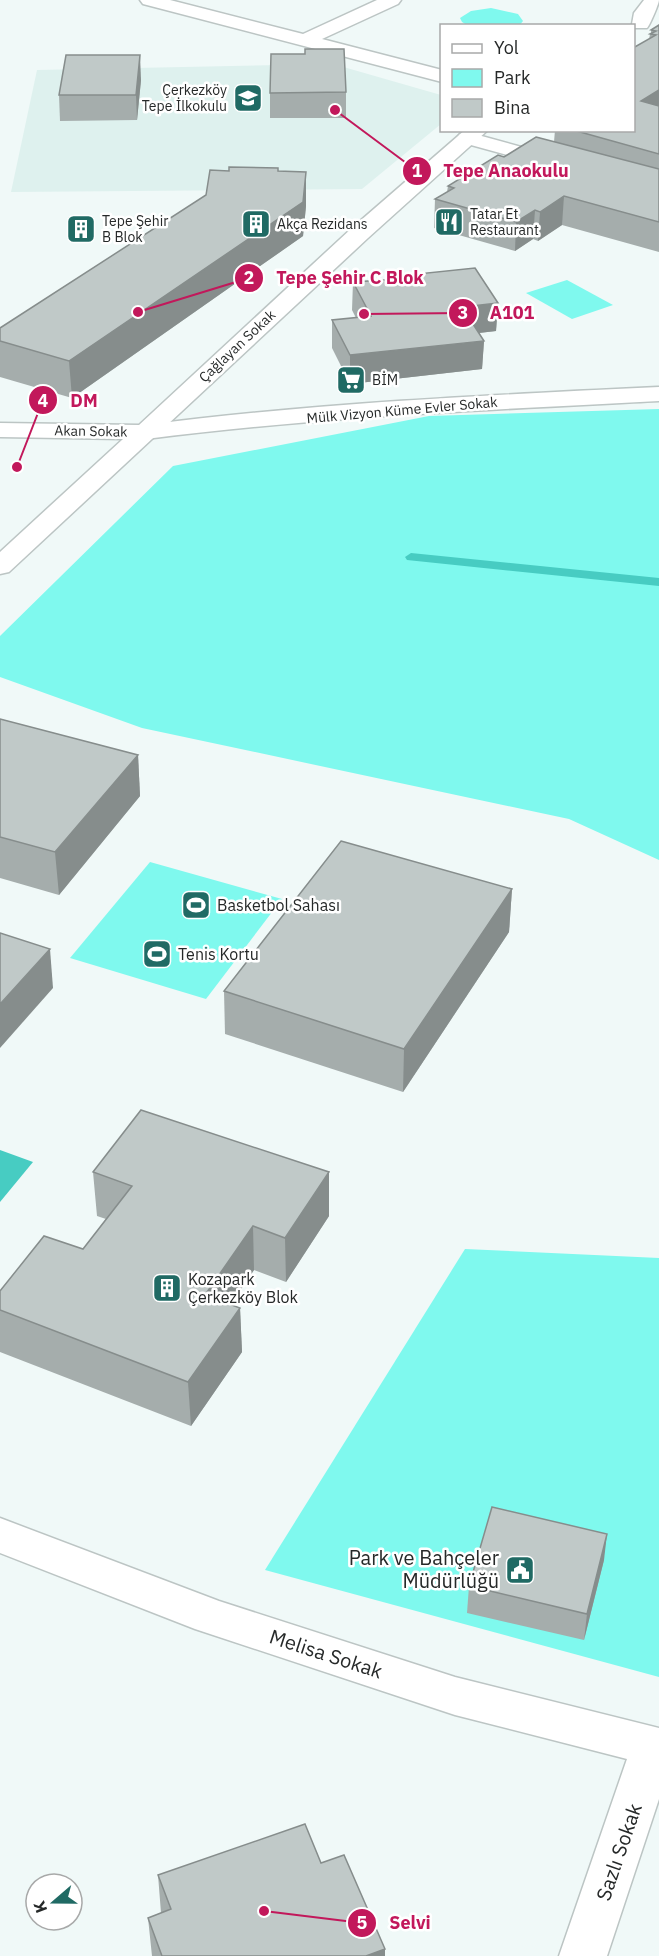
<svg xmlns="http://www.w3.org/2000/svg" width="659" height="1956" font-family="'IBM Plex Sans',sans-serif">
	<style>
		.built { fill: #def1ee }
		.green { fill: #7ff9ee }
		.water { fill: #47ccc2 }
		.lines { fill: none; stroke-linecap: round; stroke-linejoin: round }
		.stream { fill: #47ccc2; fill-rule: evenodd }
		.minor-casing { stroke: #bcc5c4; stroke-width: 3 }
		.tertiary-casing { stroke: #bcc5c4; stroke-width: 3 }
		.minor { fill: #fff; fill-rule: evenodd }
		.tertiary { fill: #fff; fill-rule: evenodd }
		.wall { fill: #a5adac }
		.shaded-wall { fill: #868d8c }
		.building { fill: #c0c9c8; stroke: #868d8c; stroke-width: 1.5 }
		.labels { text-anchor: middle; stroke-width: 5; stroke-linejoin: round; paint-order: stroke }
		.far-poi-label { font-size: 14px; fill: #262929; stroke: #fff; text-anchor: start }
		.far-street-label { font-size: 14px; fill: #262929; stroke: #fff }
		.poi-label { font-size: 16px; fill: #262929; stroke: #fff; text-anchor: start }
		.near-poi-label { font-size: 20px; fill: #262929; stroke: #fff; text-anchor: end }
		.near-street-label { font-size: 20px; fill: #262929; stroke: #fff }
		.leader { fill: none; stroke: #c2185b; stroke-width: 2 }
		.callout-dot { fill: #c2185b; stroke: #fff; stroke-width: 2 }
		.mark-label { font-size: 18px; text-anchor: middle; font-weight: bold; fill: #fff }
		.callout-label { font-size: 18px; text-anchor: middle; font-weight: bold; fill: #c2185b; stroke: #fff; stroke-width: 5; stroke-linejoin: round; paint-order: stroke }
	</style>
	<rect width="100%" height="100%" fill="#f0f9f8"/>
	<!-- built -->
	<polygon class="built" points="333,64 441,95 441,124 362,189 11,192 37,70"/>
	<!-- green -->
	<g class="green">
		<polygon points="491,8 518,14 523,21 519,26 467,25 462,22 460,18 471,11"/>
		<polygon points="567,280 613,305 572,319 526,293"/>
		<polygon points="659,409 659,860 569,819 142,728 0,677 0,636 173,466 429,416"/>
		<polygon points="150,862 282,899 206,999 70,958"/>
		<polygon points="465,1249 659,1258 659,1677 265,1570"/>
	</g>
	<!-- water -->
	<polygon class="water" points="0,1150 33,1162 0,1202"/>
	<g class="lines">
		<!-- stream -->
		<polygon class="stream" points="411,553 659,578 659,586 407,560 405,557"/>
		<!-- minor casing -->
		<g class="minor-casing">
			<g id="minor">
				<polygon points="140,0 170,0 303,34 377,0 401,0 398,4 322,39 442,70 442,82 143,4"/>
				<polygon points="467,132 565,159 568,163 565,167 558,169 460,142 457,138 460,134"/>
				<path d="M659,387V401C488,410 316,417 146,439L137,437L134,432L137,427L146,425C316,403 488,395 659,387Z"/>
				<polygon points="0,1518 219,1601 455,1677 659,1728 659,1799 607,1956 559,1956 627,1759 455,1715 195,1629 0,1553"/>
			</g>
		</g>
		<!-- tertiary casing -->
		<g class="tertiary-casing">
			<g id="tertiary">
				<path d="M644,0H659C659,3 650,25 647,28H635L632,24L634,13Z"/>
				<polygon points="465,130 488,130 368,238 9,572 0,574 0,552 123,439 0,437 0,423 139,425 352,228"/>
			</g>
		</g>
		<!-- minor -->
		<use href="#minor" class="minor"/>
		<!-- tertiary -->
		<use href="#tertiary" class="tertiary"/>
	</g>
	<!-- wall -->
	<g class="wall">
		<polygon points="659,25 659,252 562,225 538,241 533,239 515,251 434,228 435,199 447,192 448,186 504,157 554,142 555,130 633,130 650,34 651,33 651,30"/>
		<polygon points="141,80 137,120 60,121 59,95"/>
		<polygon points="346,92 346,118 270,118 270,93"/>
		<polygon points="278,171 306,206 303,236 72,398 0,377 0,328"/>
		<polygon points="398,276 498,303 496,331 479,333 484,341 482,369 350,384 332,348 332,320 356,318 352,310 353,282 398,280"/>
		<polygon points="0,719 138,755 140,796 59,895 0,878"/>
		<polygon points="512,889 509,932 403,1092 225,1034 224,991"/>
		<polygon points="93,1172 329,1172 329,1216 286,1282 254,1270 231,1304 240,1308 242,1352 191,1426 0,1352 0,1291 83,1249 106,1219 97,1216"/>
		<polygon points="604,1560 584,1640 467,1613 469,1586"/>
		<polygon points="321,1863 385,1949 385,1956 152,1956 148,1918 161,1913 158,1875"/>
	</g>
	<!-- shaded-wall -->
	<g class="shaded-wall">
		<polygon points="140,55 141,80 137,120 136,95"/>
		<polygon points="659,90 659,116 641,101"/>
		<polygon points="306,172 306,206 303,236 72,398 69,361"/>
		<polygon points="564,196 562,225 538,241 540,212"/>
		<polygon points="535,210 533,239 515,251 516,222"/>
		<polygon points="498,303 496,331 461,335 462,307"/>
		<polygon points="484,341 482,369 350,384 350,355"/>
		<polygon points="138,755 140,796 59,895 55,852"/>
		<polygon points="512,889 509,932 403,1092 404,1049"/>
		<polygon points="50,949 53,988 0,1048 0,1004"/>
		<polygon points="329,1172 329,1216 286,1282 285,1238"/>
		<polygon points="253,1226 254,1270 207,1339 205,1295"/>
		<polygon points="240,1308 242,1352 191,1426 188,1382"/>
		<polygon points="607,1534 604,1560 584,1640 587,1614"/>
		<polygon points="385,1949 385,1956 365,1956"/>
	</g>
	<!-- building -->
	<g class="building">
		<polygon points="659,25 659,90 641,101 659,106 659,154 573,130 633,130 633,48 656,35 650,34 656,31 651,30"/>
		<polygon points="305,49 344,49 346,92 270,93 271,54 305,54"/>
		<polygon points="66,55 140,55 136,95 59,95"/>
		<polygon points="536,137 659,169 659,222 564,196 540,212 535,210 516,222 435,199 454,188 448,186 498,155 504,157"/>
		<polygon points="229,167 278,168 278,171 306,172 303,202 69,361 0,341 0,328 206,195 210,170 229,171"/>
		<polygon points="475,268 498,303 462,307 484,341 350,355 332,320 371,316 353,282 400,279 398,276"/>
		<polygon points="0,719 138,755 55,852 0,837"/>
		<polygon points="341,841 512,889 404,1049 224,991"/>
		<polygon points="0,933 50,949 0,1004"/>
		<polygon points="141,1110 329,1172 285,1238 253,1226 205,1295 240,1308 188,1382 0,1310 0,1291 44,1236 83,1249 132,1186 93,1172"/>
		<polygon points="492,1507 607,1534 587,1614 469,1586"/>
		<polygon points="305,1824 321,1863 344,1855 385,1949 366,1956 162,1956 148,1918 171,1909 158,1875"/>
	</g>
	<!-- icons -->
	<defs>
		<g id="school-square" transform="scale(1.5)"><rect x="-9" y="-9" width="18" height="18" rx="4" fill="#206a64" stroke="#fff"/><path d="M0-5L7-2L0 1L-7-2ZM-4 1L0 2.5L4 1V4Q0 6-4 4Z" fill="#fff"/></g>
		<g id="restaurant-square" transform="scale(1.5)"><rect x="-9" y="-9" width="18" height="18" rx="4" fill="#206a64" stroke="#fff"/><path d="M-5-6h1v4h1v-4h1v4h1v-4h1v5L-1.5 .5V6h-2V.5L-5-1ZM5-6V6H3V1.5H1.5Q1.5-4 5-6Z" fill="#fff"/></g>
		<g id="building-square" transform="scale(1.5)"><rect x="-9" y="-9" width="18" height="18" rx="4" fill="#206a64" stroke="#fff"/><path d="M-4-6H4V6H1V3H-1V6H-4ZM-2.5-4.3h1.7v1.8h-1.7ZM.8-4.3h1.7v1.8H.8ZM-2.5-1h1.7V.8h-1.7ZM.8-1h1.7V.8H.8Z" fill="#fff"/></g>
		<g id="supermarket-square" transform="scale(1.5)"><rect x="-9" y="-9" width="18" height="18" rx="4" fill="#206a64" stroke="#fff"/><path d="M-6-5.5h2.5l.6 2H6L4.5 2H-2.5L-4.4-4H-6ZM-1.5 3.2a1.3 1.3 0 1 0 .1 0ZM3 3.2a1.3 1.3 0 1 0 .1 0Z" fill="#fff"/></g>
		<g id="stadium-square" transform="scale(1.5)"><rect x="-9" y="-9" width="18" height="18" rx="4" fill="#206a64" stroke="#fff"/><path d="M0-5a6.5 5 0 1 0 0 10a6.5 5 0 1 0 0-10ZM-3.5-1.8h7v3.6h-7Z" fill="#fff"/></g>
		<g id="civic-square" transform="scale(1.5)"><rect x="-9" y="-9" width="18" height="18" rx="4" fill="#206a64" stroke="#fff"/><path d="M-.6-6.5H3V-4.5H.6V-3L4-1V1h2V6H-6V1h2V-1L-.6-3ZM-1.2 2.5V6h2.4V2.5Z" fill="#fff"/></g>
	</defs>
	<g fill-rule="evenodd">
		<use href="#school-square" x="248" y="98"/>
		<use href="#restaurant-square" x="449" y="222"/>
		<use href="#building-square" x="256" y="224"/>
		<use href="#building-square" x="81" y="229"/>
		<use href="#supermarket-square" x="351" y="380"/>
		<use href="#stadium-square" x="196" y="905"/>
		<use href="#stadium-square" x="157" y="954"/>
		<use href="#building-square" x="167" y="1288"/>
		<use href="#civic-square" x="520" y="1570"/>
	</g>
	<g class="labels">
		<!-- far-poi labels -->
		<g class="far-poi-label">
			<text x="227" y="95" text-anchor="end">Çerkezköy<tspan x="227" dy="16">Tepe İlkokulu</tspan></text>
			<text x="470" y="219">Tatar Et<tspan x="470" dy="16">Restaurant</tspan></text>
			<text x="102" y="226">Tepe Şehir<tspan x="102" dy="16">B Blok</tspan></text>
			<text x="277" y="229">Akça Rezidans</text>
			<text x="372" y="385">BİM</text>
		</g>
		<!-- far-street labels -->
		<g class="far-street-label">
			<text transform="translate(237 346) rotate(-43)" y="5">Çağlayan Sokak</text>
			<text transform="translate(402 410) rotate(-5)" y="5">Mülk Vizyon Küme Evler Sokak</text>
			<text transform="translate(91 431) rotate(1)" y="5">Akan Sokak</text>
		</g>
		<!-- poi labels -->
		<g class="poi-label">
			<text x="217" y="911">Basketbol Sahası</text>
			<text x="178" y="960">Tenis Kortu</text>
			<text x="188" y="1285">Kozapark<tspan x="188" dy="18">Çerkezköy Blok</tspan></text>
		</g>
		<!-- near-poi labels -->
		<g class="near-poi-label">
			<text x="499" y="1565">Park ve Bahçeler<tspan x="499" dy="23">Müdürlüğü</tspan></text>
		</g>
		<!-- near-street labels -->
		<g class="near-street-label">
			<text transform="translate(326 1654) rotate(18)" y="7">Melisa Sokak</text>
			<text transform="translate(619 1852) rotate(-71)" y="7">Sazlı Sokak</text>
		</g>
	</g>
	<!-- callouts -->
	<path class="leader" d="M335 110L417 171M138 312L249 278M364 314L463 313M17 467L43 400M264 1911L362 1923"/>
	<g class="callout-dot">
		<circle cx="335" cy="110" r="6"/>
		<circle cx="138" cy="312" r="6"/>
		<circle cx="364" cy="314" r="6"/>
		<circle cx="17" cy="467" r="6"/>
		<circle cx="264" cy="1911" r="6"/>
		<circle cx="417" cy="171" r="15"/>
		<circle cx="249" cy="278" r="15"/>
		<circle cx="463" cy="313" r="15"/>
		<circle cx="43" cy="400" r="15"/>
		<circle cx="362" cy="1923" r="15"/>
	</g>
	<g class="mark-label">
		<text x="417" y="177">1</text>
		<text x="249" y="284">2</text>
		<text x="463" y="319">3</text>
		<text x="43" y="407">4</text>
		<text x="362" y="1929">5</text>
	</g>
	<g class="callout-label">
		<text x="506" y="177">Tepe Anaokulu</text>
		<text x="350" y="284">Tepe Şehir C Blok</text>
		<text x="512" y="319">A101</text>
		<text x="84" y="407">DM</text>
		<text x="410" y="1929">Selvi</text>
	</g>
	<!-- legend -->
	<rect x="440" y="24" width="195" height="108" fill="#ffffff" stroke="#a8a9a9" stroke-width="1.5"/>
	<rect x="452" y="44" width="30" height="9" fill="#ffffff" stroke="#a8a9a9" stroke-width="1.5"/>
	<text x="494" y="54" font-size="18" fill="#262929">Yol</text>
	<rect x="452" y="69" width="30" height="18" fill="#7ff9ee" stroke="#a8a9a9" stroke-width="1.5"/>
	<text x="494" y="84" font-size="18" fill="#262929">Park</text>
	<rect x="452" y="99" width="30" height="18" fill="#c0c9c8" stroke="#a8a9a9" stroke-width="1.5"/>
	<text x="494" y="114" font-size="18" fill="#262929">Bina</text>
	<!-- north arrow -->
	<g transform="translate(54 1902) rotate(250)"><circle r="28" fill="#ffffff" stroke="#a8a9a9" stroke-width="1.5"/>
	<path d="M0-4.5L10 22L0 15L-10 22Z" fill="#206a64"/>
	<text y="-9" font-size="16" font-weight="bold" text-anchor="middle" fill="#262929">K</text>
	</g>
</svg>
